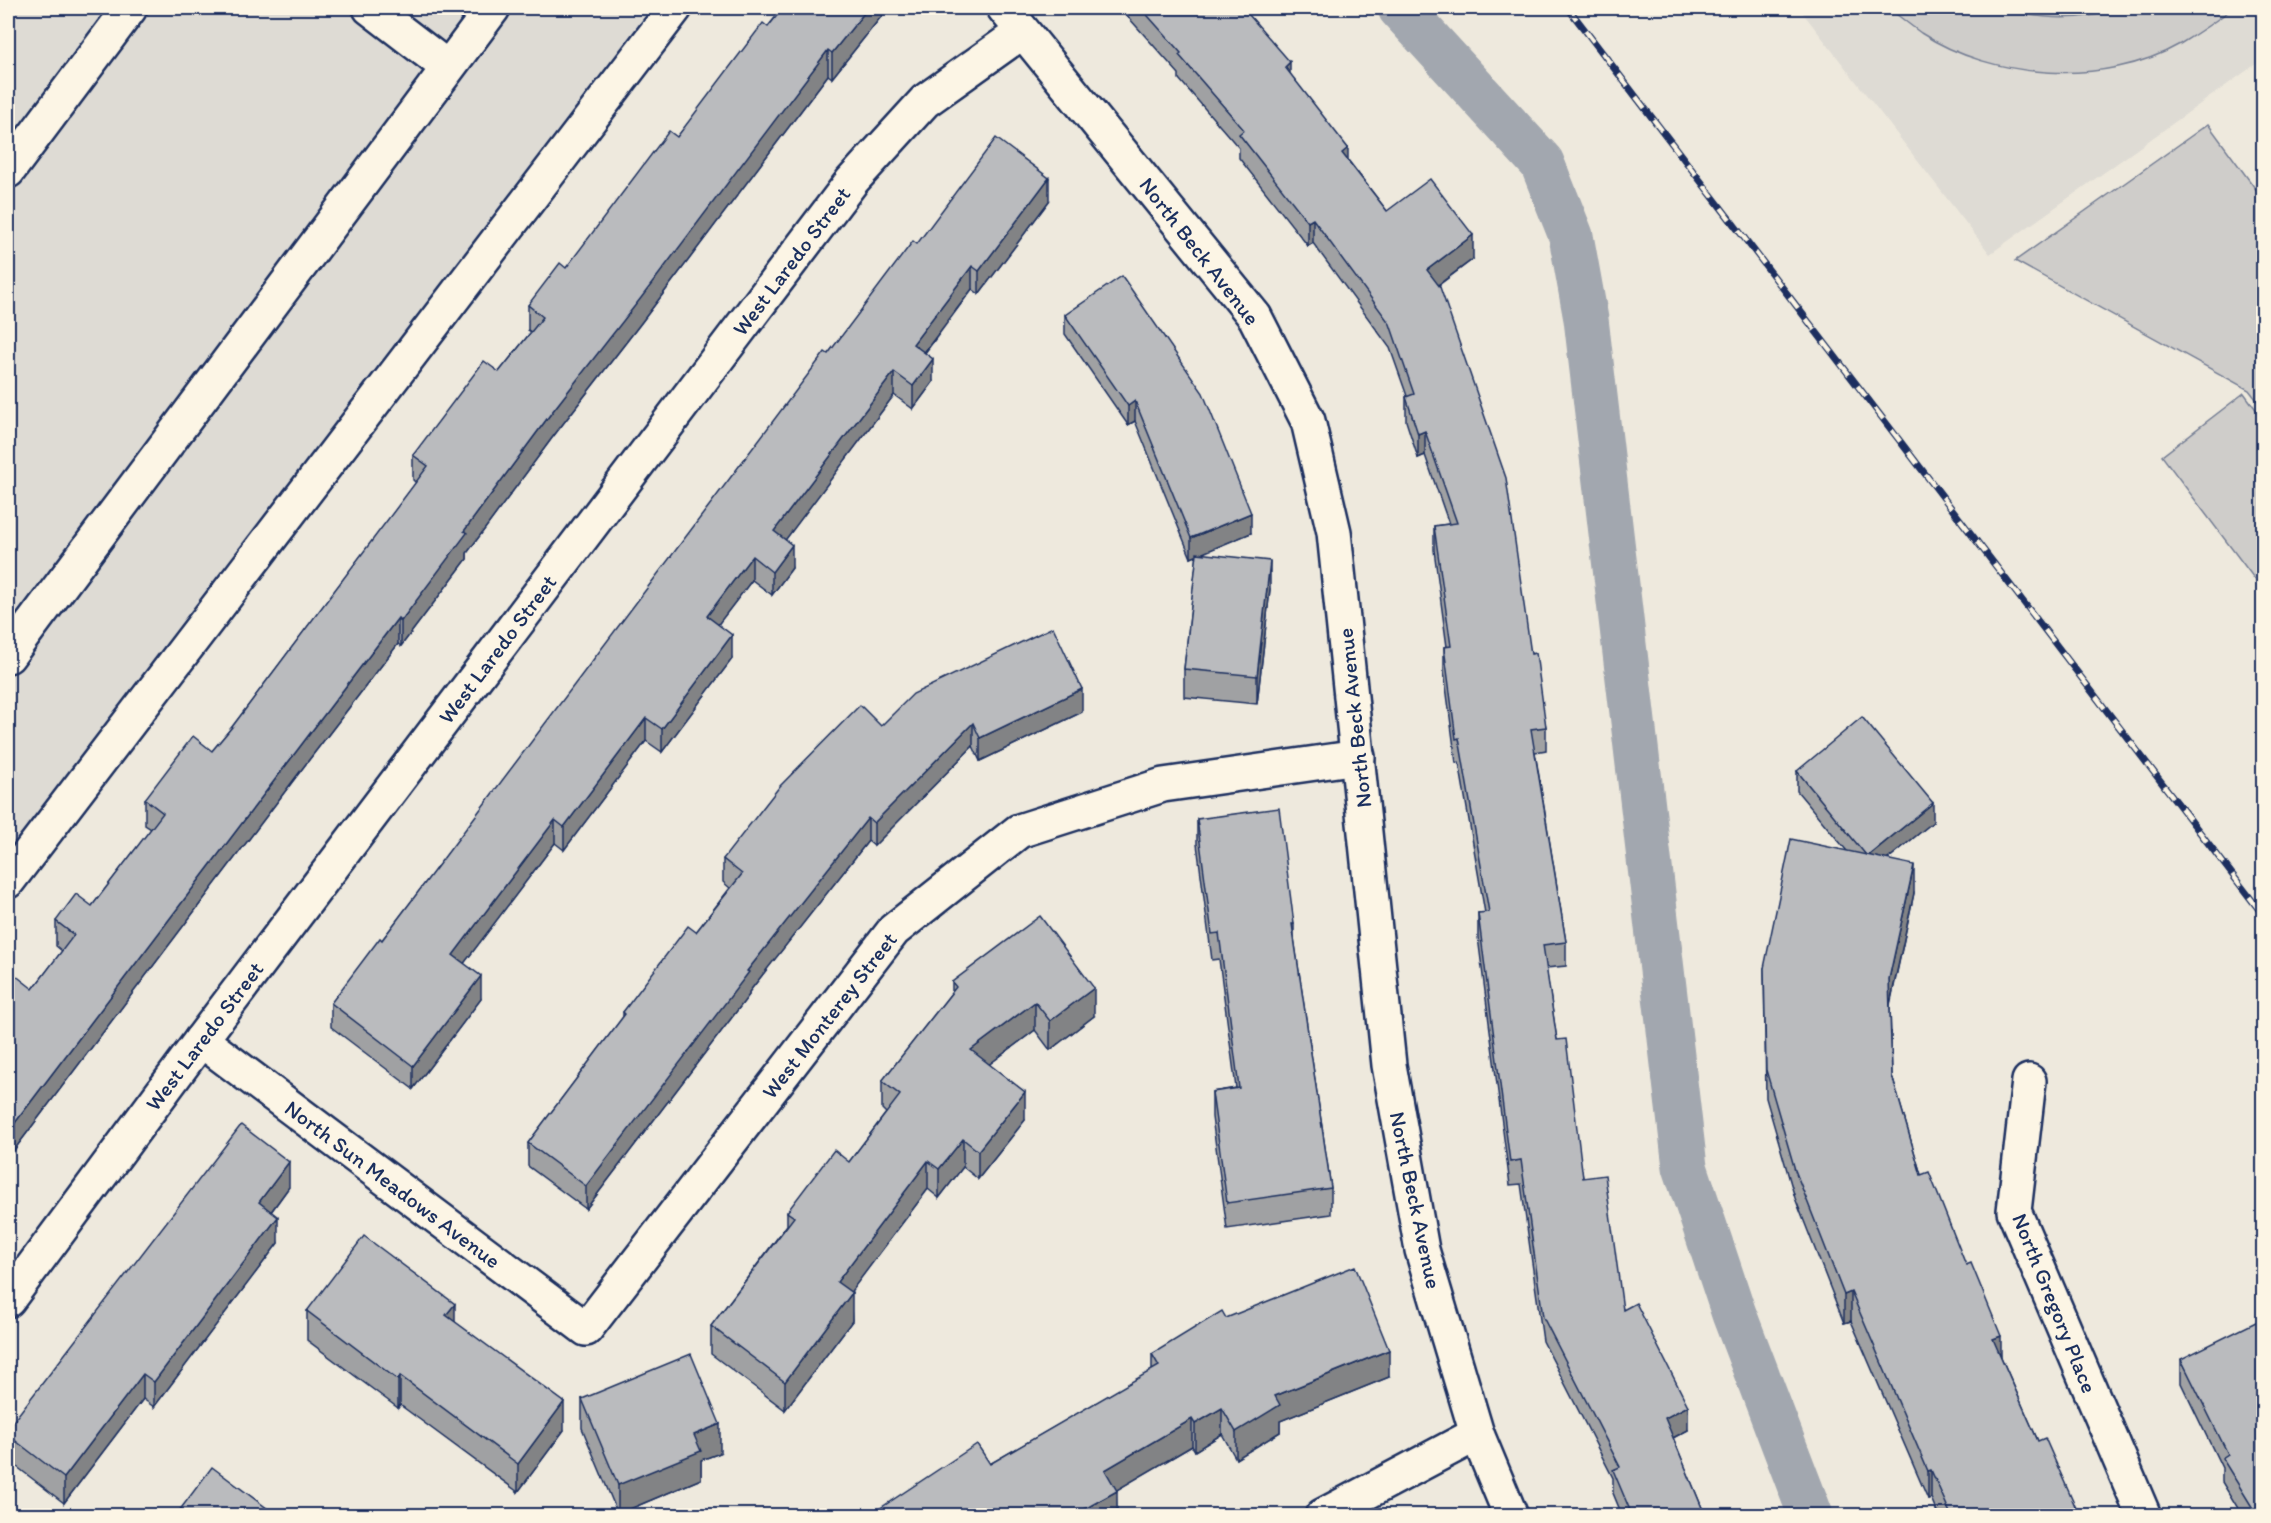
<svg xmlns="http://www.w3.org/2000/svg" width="2271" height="1523" font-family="Itim,sans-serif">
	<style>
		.built { fill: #dedbd4 }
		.green { fill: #cfcdca; stroke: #757e94; stroke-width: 1.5 }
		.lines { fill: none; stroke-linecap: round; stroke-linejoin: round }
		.canal { stroke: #a2a7af; stroke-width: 45 }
		.minor-casing { stroke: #1b2f5e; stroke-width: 38 }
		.minor { stroke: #fcf5e5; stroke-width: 33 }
		.rail-casing { stroke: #1b2f5e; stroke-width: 7 }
		.rail { stroke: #fcf5e5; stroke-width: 4.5; stroke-dasharray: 14; stroke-linecap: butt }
		.wall { fill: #a0a1a3; stroke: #1b2f5e; stroke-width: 1.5 }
		.shaded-wall { fill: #828385; stroke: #1b2f5e; stroke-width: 1.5 }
		.building { fill: #babbbe; stroke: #1b2f5e; stroke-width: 1.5 }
		.labels { text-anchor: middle; stroke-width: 6; stroke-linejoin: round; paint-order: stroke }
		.street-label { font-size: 22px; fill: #1b2f5e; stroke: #fcf5e5 }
	</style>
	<rect width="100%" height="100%" fill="#eee9dd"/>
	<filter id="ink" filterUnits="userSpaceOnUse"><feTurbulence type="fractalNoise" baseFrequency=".0167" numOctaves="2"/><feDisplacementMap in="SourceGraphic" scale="12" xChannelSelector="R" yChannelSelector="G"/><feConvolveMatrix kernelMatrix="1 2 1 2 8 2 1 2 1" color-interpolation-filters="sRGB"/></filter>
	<g filter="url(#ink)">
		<!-- built -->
		<g class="built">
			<polygon points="8,8 655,8 8,857"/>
			<polygon points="1799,8 2263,8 2263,59 1990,254"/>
		</g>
		<!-- green -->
		<g class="green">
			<path d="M1888,8H2001C2044,21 2081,21 2124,8H2233C2216,21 2198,33 2180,44C2105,87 1993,80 1921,33C1910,25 1899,16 1888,8Z"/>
			<polygon points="2208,124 2263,199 2263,408 2249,390 2015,261"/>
			<polygon points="2244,393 2263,419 2263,590 2162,456"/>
		</g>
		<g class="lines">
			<!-- canal -->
			<polyline class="canal" points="1400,8 1542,163 1571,236 1586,319 1685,1167 1734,1314 1811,1516"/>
			<!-- minor casing -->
			<g class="minor-casing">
				<g id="minor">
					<polyline points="370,8 447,67"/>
					<polyline points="1004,8 1255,317 1308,421 1334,532 1389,1065 1422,1250 1477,1434 1511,1516"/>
					<polyline points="8,171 130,8"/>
					<polyline points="8,656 493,8"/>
					<polyline points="8,881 675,8"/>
					<polyline points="201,1040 586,1329 894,930 1019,831 1163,785 1358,757"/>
					<polyline points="2029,1081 2014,1211 2144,1516"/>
					<polyline points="8,1300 201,1040 852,181 925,101 1022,32"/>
					<polyline points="1322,1516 1477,1434"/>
				</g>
			</g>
			<!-- minor -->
			<use href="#minor" class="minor"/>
			<!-- rail casing -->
			<g class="rail-casing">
				<polyline id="rail" points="1568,8 2264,916"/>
			</g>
			<!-- rail -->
			<use href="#rail" class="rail"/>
		</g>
		<!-- wall -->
		<g class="wall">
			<polygon points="783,8 888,8 832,78 828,75 641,323 552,438 467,553 467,559 401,646 398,644 305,765 8,1158 8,984 33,989 62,951 56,946 56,921 92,906 151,829 145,825 145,799 212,751 232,727 416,483 413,480 413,455 499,372 531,332 528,330 528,305 566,268 677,137"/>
			<polygon points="1120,8 1243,8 1290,74 1348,160 1387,211 1473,259 1439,285 1531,654 1546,727 1546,750 1535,752 1566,942 1566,966 1546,968 1557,1040 1583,1178 1623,1310 1688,1430 1673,1438 1705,1515 1622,1515 1613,1493 1613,1478 1543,1341 1521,1184 1510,1185 1478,937 1478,913 1485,913 1459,762 1456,763 1444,671 1444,647 1447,647 1434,550 1434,526 1449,524 1425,455 1418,458 1406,421 1406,397 1407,396 1390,348 1313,243 1308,246 1239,158 1239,148 1179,79 1179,74"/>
			<polygon points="1049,201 979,294 972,289 925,353 933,382 913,409 894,395 785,540 792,568 772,595 752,580 718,624 732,659 662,752 646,741 564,850 555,843 464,963 481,999 413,1089 331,1027 331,1003 382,940 828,354 917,244"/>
			<polygon points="1065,315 1251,533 1201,553 1270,589 1257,704 1184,697 1184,669 1197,555 1191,558 1135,421 1128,425 1065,334"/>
			<polygon points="1082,712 980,761 973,746 874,846 868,841 749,992 749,995 586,1209 528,1166 528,1143 623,1017 623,1012 696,932 730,888 723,882 723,859 881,726"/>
			<polygon points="1797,771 1933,822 1888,859 1914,893 1890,1005 1892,1076 1921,1175 2038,1441 2079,1515 1938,1515 1931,1498 1928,1499 1851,1321 1844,1323 1795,1198 1766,1098 1764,968 1847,851 1797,791"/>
			<polygon points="1197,819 1294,924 1294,938 1331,1188 1331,1214 1227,1229 1212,1117 1212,1092 1236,1088 1219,959 1212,960 1197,844"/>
			<polygon points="952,982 1094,1016 1050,1050 1035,1030 989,1064 1025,1120 978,1179 963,1167 939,1198 928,1189 850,1292 852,1321 785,1410 711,1354 711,1326 787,1225 787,1212 849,1162 886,1113 882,1109 882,1081 952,992"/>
			<polygon points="289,1187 271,1212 278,1243 154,1407 143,1399 64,1503 8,1460 8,1428"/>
			<polygon points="307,1311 455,1322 564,1430 518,1492 400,1405 398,1408 307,1340"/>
			<polygon points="1226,1318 1389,1377 1280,1421 1280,1432 1236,1459 1222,1434 1195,1451 1192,1446 1116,1490 1117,1515 990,1464 1152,1371 1152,1354"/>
			<polygon points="2181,1359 2264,1515 2242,1515 2222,1482 2222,1468 2181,1383"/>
			<polygon points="582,1399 720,1453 701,1460 701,1479 618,1514 582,1428"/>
		</g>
		<!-- shaded-wall -->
		<g class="shaded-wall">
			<polygon points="868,8 888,8 832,78 832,53"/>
			<polygon points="828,50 828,75 641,323 552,438 467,553 467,559 401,646 401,621 464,531 552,412"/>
			<polygon points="1290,62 1290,86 1285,67"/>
			<polygon points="1348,148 1348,172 1342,153"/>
			<polygon points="1049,178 1049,201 979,294 979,271"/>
			<polygon points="1313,219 1313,243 1308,246 1308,222"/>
			<polygon points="1473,235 1473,259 1427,293 1427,270"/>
			<polygon points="972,266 972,289 913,367 913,344"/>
			<polygon points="933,359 933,382 913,409 913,386"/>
			<polygon points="894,372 894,395 774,555 774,531"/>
			<polygon points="1135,401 1135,421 1128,425 1128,406"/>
			<polygon points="1425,431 1425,455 1418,458 1418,434"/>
			<polygon points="1251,513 1251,533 1191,558 1191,538"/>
			<polygon points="792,545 792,568 772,595 772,572"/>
			<polygon points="752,556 752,580 707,639 707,616"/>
			<polygon points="1270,561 1270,589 1257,704 1257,676"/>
			<polygon points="398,618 398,644 305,765 8,1158 8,1132 305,740"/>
			<polygon points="732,635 732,659 662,752 662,729"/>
			<polygon points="1082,689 1082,712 980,761 980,738"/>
			<polygon points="646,718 646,741 564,850 564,827"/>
			<polygon points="973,723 973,746 874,846 874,823"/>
			<polygon points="1933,803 1933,822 1867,876 1867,857"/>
			<polygon points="868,818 868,841 749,992 749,995 586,1209 586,1186 747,971"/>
			<polygon points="555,820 555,843 453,978 453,955"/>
			<polygon points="1914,865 1914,893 1889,1008 1889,979"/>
			<polygon points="481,976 481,999 413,1089 413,1066"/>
			<polygon points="1094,988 1094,1016 1050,1050 1050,1021"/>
			<polygon points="1035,1002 1035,1030 971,1078 971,1050"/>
			<polygon points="1025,1092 1025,1120 978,1179 978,1151"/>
			<polygon points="963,1139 963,1167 939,1198 939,1169"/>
			<polygon points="928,1161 928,1189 837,1310 837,1282"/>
			<polygon points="289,1162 289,1187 259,1228 259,1202"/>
			<polygon points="278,1217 278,1243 154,1407 154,1382"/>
			<polygon points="1851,1292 1851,1321 1844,1323 1844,1295"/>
			<polygon points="852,1293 852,1321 785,1410 785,1382"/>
			<polygon points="455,1304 455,1332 446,1315"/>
			<polygon points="2001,1336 2001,1364 1993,1339"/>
			<polygon points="1389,1350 1389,1377 1280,1421 1280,1432 1236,1459 1236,1432 1275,1396"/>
			<polygon points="143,1374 143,1399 64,1503 64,1478"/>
			<polygon points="400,1376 400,1405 398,1408 398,1380"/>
			<polygon points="564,1402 564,1430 518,1492 518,1464"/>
			<polygon points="1688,1406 1688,1430 1665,1442 1665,1418"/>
			<polygon points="1222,1408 1222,1434 1195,1451 1195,1424"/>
			<polygon points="1192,1419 1192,1446 1105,1497 1105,1470"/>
			<polygon points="720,1424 720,1453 701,1460 701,1479 618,1514 618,1485 694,1435"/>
			<polygon points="1931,1470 1931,1498 1928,1499 1928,1471"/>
			<polygon points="1117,1491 1117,1515 1074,1515"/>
		</g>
		<!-- building -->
		<g class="building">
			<polygon points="783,8 868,8 832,53 828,50 641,298 552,412 464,531 467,533 401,621 398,618 305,740 8,1132 8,984 15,975 33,989 74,935 56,921 76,894 92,906 163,813 145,799 193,736 212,751 232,727 428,466 413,455 484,361 499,372 543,317 528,305 560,263 566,268 669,131 677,137 763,23 768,27"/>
			<polygon points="1141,8 1243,8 1290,62 1285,67 1348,148 1342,153 1387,211 1430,179 1473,235 1427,270 1440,287 1506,478 1531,654 1536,653 1546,727 1531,729 1566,942 1543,945 1557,1040 1566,1039 1583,1178 1605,1175 1623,1310 1636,1303 1688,1406 1665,1418 1705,1515 1632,1515 1613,1470 1620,1467 1543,1317 1521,1160 1510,1162 1478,913 1489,912 1459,738 1456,739 1444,647 1451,646 1434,526 1457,523 1425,431 1418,434 1406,397 1414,394 1390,324 1313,219 1308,222 1239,134 1244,130 1179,55 1181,53"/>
			<polygon points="996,138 1049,178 979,271 972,266 913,344 933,359 913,386 894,372 774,531 792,545 772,572 752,556 707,616 732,635 662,729 646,718 564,827 555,820 453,955 481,976 413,1066 331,1003 380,938 382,940 825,352 828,354 913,241 917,244"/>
			<polygon points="1122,276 1203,393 1251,513 1191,538 1135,401 1128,406 1065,315"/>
			<polygon points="1197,553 1270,561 1257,676 1184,669"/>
			<polygon points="1053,627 1082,689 980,738 973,723 874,823 868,818 747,971 749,972 586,1186 528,1143 625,1014 623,1012 688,926 696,932 742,874 723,859 780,786 860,705 881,726 913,694"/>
			<polygon points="1862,717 1933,803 1869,855 1866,855 1797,771"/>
			<polygon points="1279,808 1294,924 1292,924 1331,1188 1227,1203 1212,1092 1239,1088 1219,933 1212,934 1197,819"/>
			<polygon points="1791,839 1914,865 1889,979 1892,1076 1921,1175 1929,1172 1966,1265 1971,1263 2001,1336 1993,1339 2038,1441 2045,1438 2079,1515 1951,1515 1931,1470 1928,1471 1851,1292 1844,1295 1795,1170 1766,1070 1764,968"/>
			<polygon points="1040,916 1094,988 1050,1021 1035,1002 971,1050 1025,1092 978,1151 963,1139 939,1169 928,1161 837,1282 852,1293 785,1382 711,1326 794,1217 787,1212 834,1150 849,1162 900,1095 882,1081 956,987 952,982"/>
			<polygon points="241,1125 289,1162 259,1202 278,1217 154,1382 143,1374 64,1478 8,1435 8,1428"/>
			<polygon points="364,1236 455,1304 446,1315 564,1402 518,1464 400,1376 398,1380 307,1311"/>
			<polygon points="1355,1266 1389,1350 1275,1396 1280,1405 1236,1432 1222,1408 1195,1424 1192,1419 1105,1470 1117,1491 1074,1515 870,1515 977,1444 990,1464 1159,1366 1152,1354 1222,1311 1226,1318"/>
			<polygon points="2264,1318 2264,1515 2257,1515 2222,1458 2228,1454 2181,1359"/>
			<polygon points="691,1354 720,1424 694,1435 701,1451 618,1485 582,1399"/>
			<polygon points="212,1467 276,1515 176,1515"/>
		</g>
	</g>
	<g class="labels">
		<!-- street labels -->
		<g class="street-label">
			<text transform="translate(1200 251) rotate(52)" y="8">North Beck Avenue</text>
			<text transform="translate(791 261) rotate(-53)" y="8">West Laredo Street</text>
			<text transform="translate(497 649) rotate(-53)" y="8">West Laredo Street</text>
			<text transform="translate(1354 718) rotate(-96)" y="8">North Beck Avenue</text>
			<text transform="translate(829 1015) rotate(-52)" y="8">West Monterey Street</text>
			<text transform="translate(204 1036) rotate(-53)" y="8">West Laredo Street</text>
			<text transform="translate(393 1184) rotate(37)" y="8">North Sun Meadows Avenue</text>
			<text transform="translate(1416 1200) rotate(78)" y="8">North Beck Avenue</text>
			<text transform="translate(2055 1303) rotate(68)" y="8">North Gregory Place</text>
		</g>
	</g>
	<!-- margin -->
	<rect width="2271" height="1523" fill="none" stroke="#fcf5e5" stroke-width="30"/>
	<rect x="15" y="15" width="2241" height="1493" fill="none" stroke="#1b2f5e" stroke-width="2" filter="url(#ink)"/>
</svg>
